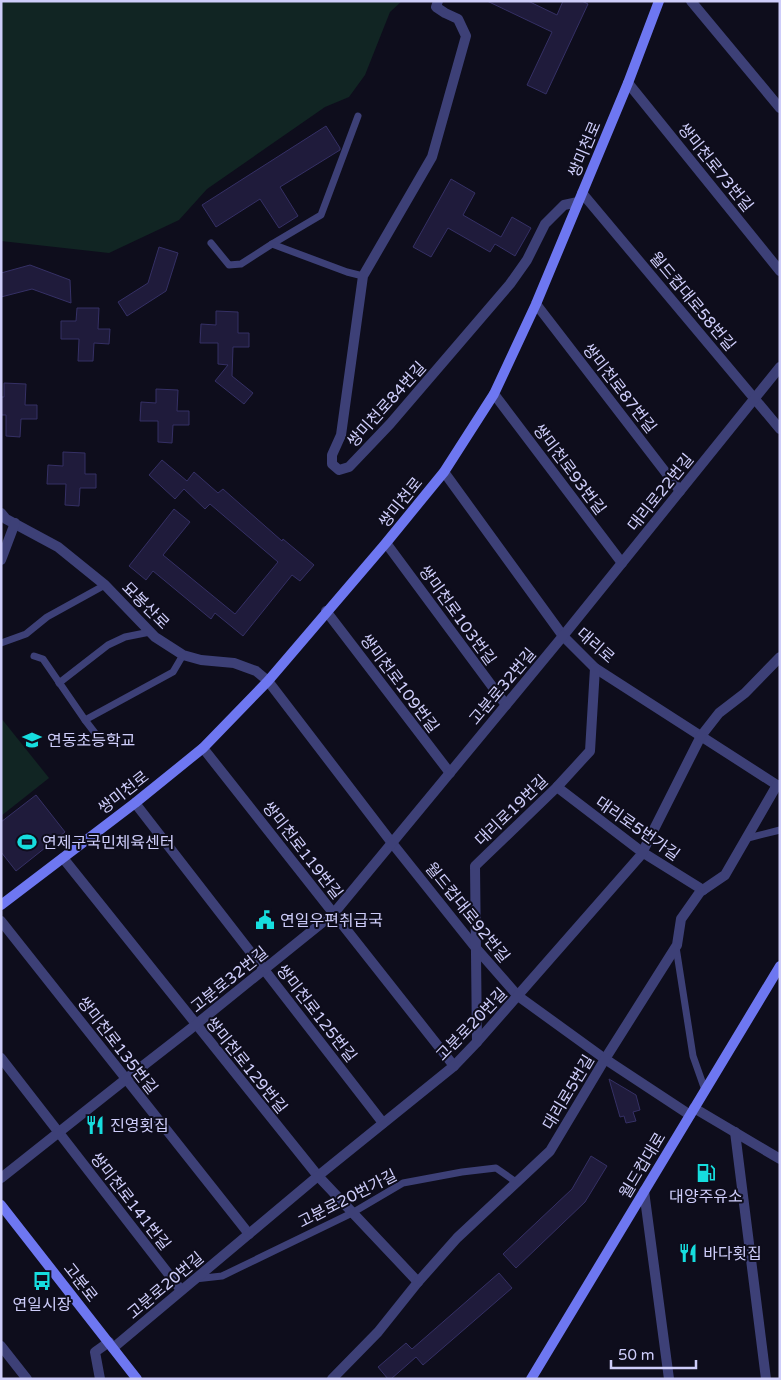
<svg xmlns="http://www.w3.org/2000/svg" width="781" height="1380" font-family="'Varela Round','Noto Sans KR',sans-serif">
	<style>
		.green { fill: #112523 }
		.building { fill: #1f1b3b; stroke: #353065 }
		.lines { fill: none; stroke-linecap: round; stroke-linejoin: round }
		.lane { stroke: #3d4077; stroke-width: 7 }
		.street { stroke: #3d4077; stroke-width: 10 }
		.secondary { stroke: #6e77f1; stroke-width: 10 }
		.labels { text-anchor: middle; stroke-width: 4; stroke-linejoin: round; paint-order: stroke }
		.street-label { font-size: 16px; fill: #cecdfa; stroke: #0e0d1c }
		.poi-label { font-size: 16px; fill: #cecdfa; stroke: #0e0d1c; text-anchor: start }
	</style>
	<rect width="100%" height="100%" fill="#0e0d1c"/>
	<!-- green -->
	<g class="green">
		<polygon points="1,1 402,1 390,12 365,75 349,97 325,107 207,189 179,220 109,253 1,241"/>
		<polygon points="1,718 49,778 1,816"/>
	</g>
	<!-- building -->
	<g class="building">
		<polygon points="487,1 528,1 557,15 563,1 582,1 588,4 546,94 527,85 552,32"/>
		<polygon points="326,126 340,148 340,150 280,187 298,216 279,228 260,199 216,227 202,205"/>
		<polygon points="451,179 475,193 463,215 501,237 512,217 531,228 515,256 495,244 490,252 448,228 431,257 413,247"/>
		<polygon points="159,247 178,253 166,291 127,316 118,302 148,283"/>
		<polygon points="30,265 70,280 71,303 32,289 1,297 1,273"/>
		<polygon points="77,308 99,308 98,329 110,329 109,344 94,343 93,361 78,361 79,339 61,339 61,321 76,321"/>
		<polygon points="216,311 238,312 238,333 249,333 249,347 233,347 232,376 253,393 244,404 215,381 228,365 218,364 218,343 200,343 201,324 216,325"/>
		<polygon points="4,383 26,384 25,405 37,405 37,419 21,419 20,437 6,436 6,415 1,415 1,397 4,397"/>
		<polygon points="156,389 178,390 177,411 189,411 189,425 173,425 172,443 158,442 158,421 140,421 141,402 156,403"/>
		<polygon points="63,452 85,453 85,474 96,474 96,488 80,488 79,506 65,505 66,484 47,484 48,465 63,466"/>
		<polygon points="162,460 187,481 194,472 218,493 223,489 282,541 283,539 314,565 300,581 292,575 243,636 215,613 211,619 153,571 146,580 129,566 174,509 190,522 163,555 235,614 278,562 210,504 205,509 184,489 175,499 149,475"/>
		<polygon points="36,795 65,832 16,871 1,852 1,822"/>
		<polygon points="609,1079 636,1095 640,1110 633,1112 636,1121 626,1123 624,1116 620,1117"/>
		<polygon points="591,1156 607,1166 585,1202 516,1268 503,1254 572,1189"/>
		<polygon points="499,1273 512,1288 423,1365 416,1357 391,1379 388,1379 378,1367 406,1343 412,1349"/>
	</g>
	<g class="lines">
		<!-- lane -->
		<g class="lane">
			<polyline points="211,243 229,265 241,264 272,244 321,215 358,116"/>
			<polyline points="272,244 347,272 363,276"/>
			<polyline points="1,643 26,634 47,617 105,585"/>
			<polyline points="34,656 43,659 85,720 173,672 183,655"/>
			<polyline points="59,683 108,645 125,637 150,632"/>
			<polyline points="85,720 95,733"/>
			<polyline points="748,838 780,830"/>
			<polyline points="676,947 693,1056 705,1090"/>
			<polyline points="195,1279 222,1276 352,1213 403,1183 462,1172 496,1168 516,1182"/>
		</g>
		<!-- street -->
		<g class="street">
			<polyline points="438,1 436,7 445,13 458,19 466,36 432,157 363,276 341,435 332,455 332,464 339,470 349,467 390,424 510,284 527,260 545,224 564,205 578,202"/>
			<polyline points="691,1 780,108"/>
			<polyline points="628,83 780,271"/>
			<polyline points="582,193 780,429"/>
			<polyline points="536,304 680,491"/>
			<polyline points="494,394 622,563"/>
			<polyline points="444,472 563,636 595,668 780,787"/>
			<polyline points="1,513 6,519 58,547 105,585 155,637 183,655 201,660 234,663 256,671 268,681 392,843 475,947 518,996 605,1059 690,1115"/>
			<polyline points="386,543 506,705"/>
			<polyline points="1,560 15,523"/>
			<polyline points="326,611 450,773"/>
			<polyline points="203,748 454,1066"/>
			<polyline points="557,787 642,852 703,890"/>
			<polyline points="135,803 383,1123"/>
			<polyline points="63,858 318,1176 418,1282"/>
			<polyline points="1,921 249,1234"/>
			<polyline points="477,1042 475,866 557,787 590,751 595,668"/>
			<polyline points="1,1058 181,1290"/>
			<polyline points="694,1108 780,1159"/>
			<polyline points="735,1132 766,1379"/>
			<polyline points="1,1178 126,1079 189,1030 334,913 563,636 780,367"/>
			<polyline points="644,1191 669,1379"/>
			<polyline points="1,1346 27,1379"/>
			<polyline points="113,1348 318,1176 454,1066 477,1042 641,855 701,736 719,713 745,693 780,657"/>
			<polyline points="100,1379 95,1352 109,1342"/>
			<polyline points="332,1379 378,1332 418,1282 457,1238 550,1151 605,1059 677,945 681,919 700,892 725,875 777,785"/>
		</g>
		<!-- secondary -->
		<g class="secondary">
			<polyline points="1,905 135,803 203,748 268,681 386,543 444,472 494,394 536,304 628,83 659,1"/>
			<polyline points="1,1205 137,1379"/>
			<polyline points="531,1379 780,966"/>
		</g>
	</g>
	<!-- icons -->
	<defs>
		<g id="school-bare" transform="scale(1.5)"><path d="M0-5L7-2L0 1L-7-2ZM-4 1L0 2.5L4 1V4Q0 6-4 4Z" fill="#16ddde" stroke="#0e0d1c" stroke-width="2.5" paint-order="stroke"/></g>
		<g id="stadium-bare" transform="scale(1.5)"><path d="M0-5a6.5 5 0 1 0 0 10a6.5 5 0 1 0 0-10ZM-3.5-1.8h7v3.6h-7Z" fill="#16ddde" stroke="#0e0d1c" stroke-width="2.5" paint-order="stroke"/></g>
		<g id="civic-bare" transform="scale(1.5)"><path d="M-.6-6.5H3V-4.5H.6V-3L4-1V1h2V6H-6V1h2V-1L-.6-3ZM-1.2 2.5V6h2.4V2.5Z" fill="#16ddde" stroke="#0e0d1c" stroke-width="2.5" paint-order="stroke"/></g>
		<g id="restaurant-bare" transform="scale(1.5)"><path d="M-5-6h1v4h1v-4h1v4h1v-4h1v5L-1.5 .5V6h-2V.5L-5-1ZM5-6V6H3V1.5H1.5Q1.5-4 5-6Z" fill="#16ddde" stroke="#0e0d1c" stroke-width="2.5" paint-order="stroke"/></g>
		<g id="fuel-bare" transform="scale(1.5)"><path d="M-5.5-6h7V0h2V4h1.3V-2.5L3-4.5l.8-.8L6-3V5H2.5V1h-1V6h-7ZM-4.2-4.7v3.2H.2V-4.7Z" fill="#16ddde" stroke="#0e0d1c" stroke-width="2.5" paint-order="stroke"/></g>
		<g id="bus-bare" transform="scale(1.5)"><path d="M-5-6H5V4H4V6H2V4H-2V6H-4V4H-5ZM-3.5-4V0h7V-4ZM-3.5 1.2v1.5H-2V1.2ZM2 1.2v1.5H3.5V1.2Z" fill="#16ddde" stroke="#0e0d1c" stroke-width="2.5" paint-order="stroke"/></g>
	</defs>
	<g fill-rule="evenodd">
		<use href="#school-bare" x="32" y="740"/>
		<use href="#stadium-bare" x="27" y="842"/>
		<use href="#civic-bare" x="265" y="920"/>
		<use href="#restaurant-bare" x="95" y="1125"/>
		<use href="#fuel-bare" x="706" y="1173"/>
		<use href="#restaurant-bare" x="688" y="1253"/>
		<use href="#bus-bare" x="42" y="1281"/>
	</g>
	<g class="labels">
		<!-- street labels -->
		<g class="street-label">
			<text transform="translate(584 149) rotate(-67)" y="6">쌍미천로</text>
			<text transform="translate(716 167) rotate(51)" y="6">쌍미천로73번길</text>
			<text transform="translate(693 301) rotate(50)" y="6">월드컵대로58번길</text>
			<text transform="translate(620 388) rotate(52)" y="6">쌍미천로87번길</text>
			<text transform="translate(386 404) rotate(-48)" y="6">쌍미천로84번길</text>
			<text transform="translate(570 469) rotate(53)" y="6">쌍미천로93번길</text>
			<text transform="translate(660 492) rotate(-51)" y="6">대리로22번길</text>
			<text transform="translate(400 502) rotate(-51)" y="6">쌍미천로</text>
			<text transform="translate(146 605) rotate(45)" y="6">묘봉산로</text>
			<text transform="translate(458 615) rotate(54)" y="6">쌍미천로103번길</text>
			<text transform="translate(596 645) rotate(41)" y="6">대리로</text>
			<text transform="translate(400 683) rotate(53)" y="6">쌍미천로109번길</text>
			<text transform="translate(502 686) rotate(-50)" y="6">고분로32번길</text>
			<text transform="translate(123 792) rotate(-38)" y="6">쌍미천로</text>
			<text transform="translate(511 810) rotate(-44)" y="6">대리로19번길</text>
			<text transform="translate(638 828) rotate(35)" y="6">대리로5번가길</text>
			<text transform="translate(303 850) rotate(52)" y="6">쌍미천로119번길</text>
			<text transform="translate(468 912) rotate(51)" y="6">월드컵대로92번길</text>
			<text transform="translate(229 979) rotate(-39)" y="6">고분로32번길</text>
			<text transform="translate(317 1013) rotate(52)" y="6">쌍미천로125번길</text>
			<text transform="translate(471 1024) rotate(-46)" y="6">고분로20번길</text>
			<text transform="translate(118 1045) rotate(52)" y="6">쌍미천로135번길</text>
			<text transform="translate(247 1065) rotate(51)" y="6">쌍미천로129번길</text>
			<text transform="translate(568 1092) rotate(-59)" y="6">대리로5번길</text>
			<text transform="translate(642 1165) rotate(-59)" y="6">월드컵대로</text>
			<text transform="translate(347 1198) rotate(-27)" y="6">고분로20번가길</text>
			<text transform="translate(131 1201) rotate(52)" y="6">쌍미천로141번길</text>
			<text transform="translate(81 1282) rotate(52)" y="6">고분로</text>
			<text transform="translate(165 1285) rotate(-40)" y="6">고분로20번길</text>
		</g>
		<!-- poi labels -->
		<g class="poi-label">
			<text x="47" y="746">연동초등학교</text>
			<text x="42" y="848">연제구국민체육센터</text>
			<text x="280" y="926">연일우편취급국</text>
			<text x="110" y="1131">진영횟집</text>
			<text x="706" y="1202" text-anchor="middle">대양주유소</text>
			<text x="703" y="1259">바다횟집</text>
			<text x="42" y="1310" text-anchor="middle">연일시장</text>
		</g>
	</g>
	<!-- border -->
	<rect width="781" height="1380" fill="none" stroke="#cecdfa" stroke-width="5"/>
	<!-- scale -->
	<path d="M611 1360v8h85v-8" fill="none" stroke="#cecdfa" stroke-width="2.5"/>
	<text x="618" y="1360" font-size="15" fill="#cecdfa" stroke="#0e0d1c" stroke-width="4" paint-order="stroke">50 m</text>
</svg>
